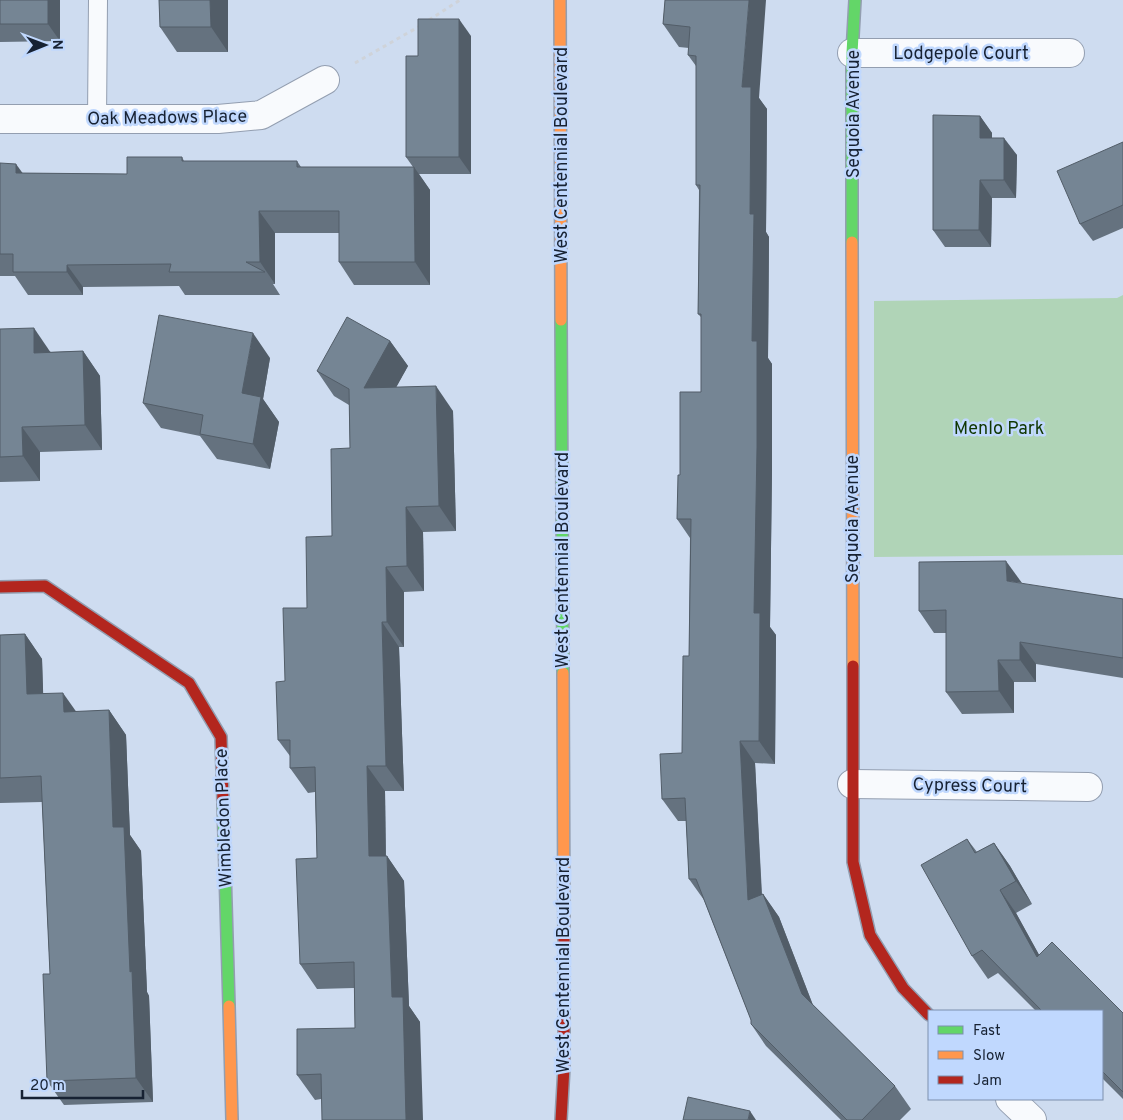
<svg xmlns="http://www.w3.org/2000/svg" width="1123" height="1120" font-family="Overpass,sans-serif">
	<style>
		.green { fill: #b0d4b7 }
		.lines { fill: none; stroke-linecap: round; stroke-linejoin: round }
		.lane-casing { stroke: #939eb0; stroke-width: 20 }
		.street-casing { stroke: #939eb0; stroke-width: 30 }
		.fast-casing { stroke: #939eb0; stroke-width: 14 }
		.slow-casing { stroke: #939eb0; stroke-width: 14 }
		.jam-casing { stroke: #939eb0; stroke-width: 14 }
		.path { stroke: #cfd3d9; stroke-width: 3; stroke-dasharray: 4 4; stroke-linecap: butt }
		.lane { stroke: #f8fafd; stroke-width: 18 }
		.street { stroke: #f8fafd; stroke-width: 28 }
		.fast { stroke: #63d668; stroke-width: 11 }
		.slow { stroke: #ff974d; stroke-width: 11 }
		.jam { stroke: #b3261e; stroke-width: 11 }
		.wall { fill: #65727f }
		.shaded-wall { fill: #525d68 }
		.building { fill: #758594; stroke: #525d68 }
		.labels { text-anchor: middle; stroke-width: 5; stroke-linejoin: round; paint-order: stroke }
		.street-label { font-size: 18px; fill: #172233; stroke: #c0d8fe }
		.park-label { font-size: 18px; fill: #103702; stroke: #c0d8fe }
	</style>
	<rect width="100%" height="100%" fill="#cedcf0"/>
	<!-- green -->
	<polygon class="green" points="1123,295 1123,555 874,557 874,301 1117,298"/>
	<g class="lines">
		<!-- lane casing -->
		<g class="lane-casing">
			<polyline id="lane" points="97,120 98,0"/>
		</g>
		<!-- street casing -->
		<g class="street-casing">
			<g id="street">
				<polyline points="852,53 1070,53"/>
				<polyline points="0,119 218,119 261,115 325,80"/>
				<polyline points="852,784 1088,787"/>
				<polyline points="1010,1099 1032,1120"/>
			</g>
		</g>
		<!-- fast casing -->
		<g class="fast-casing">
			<g id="fast">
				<polyline points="852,242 852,53 855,0"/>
				<polyline points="561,320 563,673"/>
				<polyline points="223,802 229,1006"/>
			</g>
		</g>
		<!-- slow casing -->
		<g class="slow-casing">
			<g id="slow">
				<polyline points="560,0 561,320"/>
				<polyline points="852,242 853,666"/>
				<polyline points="563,673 564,934"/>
				<polyline points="229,1006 232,1120"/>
			</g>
		</g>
		<!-- jam casing -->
		<g class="jam-casing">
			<g id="jam">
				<polyline points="0,587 45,586 189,683 221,737 223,802"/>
				<polyline points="853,666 853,862 870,935 903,988 929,1015"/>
				<polyline points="561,1120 564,1067 564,934"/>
			</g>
		</g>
		<!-- path -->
		<g class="path">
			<polyline points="429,20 460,0"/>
			<polyline points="355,63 420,26"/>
		</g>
		<!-- lane -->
		<use href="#lane" class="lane"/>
		<!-- street -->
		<use href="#street" class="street"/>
		<!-- fast -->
		<use href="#fast" class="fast"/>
		<!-- slow -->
		<use href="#slow" class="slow"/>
		<!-- jam -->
		<use href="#jam" class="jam"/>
	</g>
	<!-- wall -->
	<g class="wall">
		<polygon points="0,0 60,0 60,41 0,42"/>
		<polygon points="159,0 228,0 228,52 177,52 160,27"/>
		<polygon points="665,0 759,98 767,109 766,232 769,237 768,358 772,364 772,470 770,627 776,635 775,764 755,763 762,894 763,894 779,917 813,1005 895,1086 911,1109 900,1120 841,1120 766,1046 751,1024 751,1020 704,900 689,879 686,821 678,821 662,799 682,753 689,656 690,538 677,519 680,475 701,392 701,317 698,314 699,190 696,185 696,66 688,55 689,48 679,47 663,24"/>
		<polygon points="471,36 471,174 419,174 430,190 430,285 354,285 339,262 339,233 275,233 275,284 273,284 280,295 185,295 179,286 83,287 83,295 28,295 15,276 0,276 0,163 22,173 127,174 182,157 184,161 297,161 301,167 413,167 406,157 418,56"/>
		<polygon points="980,116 992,133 992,138 1017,155 1016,198 992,198 991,247 945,247 933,230"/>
		<polygon points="1123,142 1123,228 1093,241 1080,224"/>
		<polygon points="0,329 51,352 83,351 100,376 102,450 40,452 40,481 0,482"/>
		<polygon points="390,341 408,366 396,387 453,411 456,531 423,532 424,591 404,592 404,647 399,647 404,791 385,791 386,856 387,856 404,881 409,1006 420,1022 321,1099 315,1100 297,1075 355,1028 354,988 317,989 300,964 317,858 315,792 308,793 290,768 290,756 278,740 285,681 307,608 332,536 350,448 349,405 334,396 317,371"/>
		<polygon points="270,358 263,399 279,422 270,469 217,459 200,436 161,428 143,403"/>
		<polygon points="1022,584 1123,599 1123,678 1036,664 1036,682 1014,682 1014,713 962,714 946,692 946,633 934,633 919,611"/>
		<polygon points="25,634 42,659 43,693 76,712 109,710 126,735 130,835 141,851 147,992 149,996 153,1102 64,1105 47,1081 50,974 42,802 0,803 0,635"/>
		<polygon points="967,839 977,852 994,843 1010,866 1032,904 1016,913 1039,955 1123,1013 1123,1099 1102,1078 1102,1011 1036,1011 998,973 988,979 972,956"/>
	</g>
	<!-- shaded-wall -->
	<g class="shaded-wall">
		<polygon points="48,0 60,0 60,41 48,24"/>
		<polygon points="210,0 228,0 228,52 211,27"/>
		<polygon points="749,0 766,0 759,98 767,109 766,232 769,237 768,358 772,364 772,470 770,627 776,635 775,764 759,741 754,613 752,341 750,214 742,87"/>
		<polygon points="459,19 471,36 471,174 459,157"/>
		<polygon points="980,116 992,133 992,155 980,138"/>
		<polygon points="1004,138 1017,155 1016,198 1004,180"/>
		<polygon points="16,164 32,186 16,173"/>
		<polygon points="414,167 430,190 430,285 415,262"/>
		<polygon points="980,180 992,198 991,247 979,230"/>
		<polygon points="259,211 275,233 275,284 260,262"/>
		<polygon points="67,265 83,287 83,295 67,272"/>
		<polygon points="34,328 51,353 34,353"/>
		<polygon points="253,333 270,358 263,399 279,422 270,469 253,444 242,393"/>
		<polygon points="390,341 408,366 382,413 364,388"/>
		<polygon points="83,351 100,376 102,450 85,425"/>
		<polygon points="436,386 453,411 456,531 439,506"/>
		<polygon points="22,427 40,452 40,481 23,456"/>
		<polygon points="406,507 423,532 424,591 407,566"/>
		<polygon points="1006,561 1022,583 1007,581"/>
		<polygon points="386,567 404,592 404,647 387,622"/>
		<polygon points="382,622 399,647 404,791 386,766"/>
		<polygon points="25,634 42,659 44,718 27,694"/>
		<polygon points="1020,642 1036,664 1036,682 1020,660"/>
		<polygon points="998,660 1014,682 1014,713 999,691"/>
		<polygon points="63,693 80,717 64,712"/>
		<polygon points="109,710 126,735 130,835 141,851 147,992 149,996 153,1102 136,1078 130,972 113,827"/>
		<polygon points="740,741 755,763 763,923 748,900"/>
		<polygon points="367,766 385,791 386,881 369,856"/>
		<polygon points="994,843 1010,866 1032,904 1016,881"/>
		<polygon points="387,856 404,881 409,1006 420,1022 423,1120 406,1120 392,997"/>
		<polygon points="1000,890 1016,913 1053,980 1037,957"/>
		<polygon points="763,894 779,917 817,1016 802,994"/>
		<polygon points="750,1111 756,1120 748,1120"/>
	</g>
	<!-- building -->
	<g class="building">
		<rect x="0" y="0" width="48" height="24"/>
		<polygon points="159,0 210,0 211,27 160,27"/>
		<polygon points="665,0 749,0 742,87 751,87 750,214 754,214 752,341 757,341 757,448 754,613 760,613 759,741 740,741 748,900 763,894 802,994 895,1086 862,1120 847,1120 751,1024 751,1020 696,879 689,879 685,798 662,799 660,754 682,753 683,656 689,656 691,519 677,519 678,475 680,475 680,392 701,392 701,314 698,314 700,185 696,185 696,56 688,55 690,27 663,24"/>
		<polygon points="418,19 459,19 459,157 406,157 406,56 418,56"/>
		<polygon points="933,115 980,116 980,138 1004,138 1004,180 980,180 979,230 933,230"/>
		<polygon points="1123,142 1123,205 1080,224 1057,171"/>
		<polygon points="127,157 182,157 182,161 297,161 297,167 414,167 415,262 339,262 339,211 259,211 260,262 246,262 265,272 169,272 171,264 67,265 67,272 13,272 13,254 0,254 0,163 16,164 16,173 127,174"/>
		<polygon points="159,315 253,333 242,393 261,397 253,444 200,434 203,415 143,403"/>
		<polygon points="347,317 390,341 364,388 436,386 439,506 406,507 407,566 386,567 387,622 382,622 386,766 367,766 369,856 387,856 392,997 403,997 406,1120 322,1120 321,1074 297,1075 297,1029 355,1028 354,962 300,964 296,859 317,858 315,767 290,768 290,740 278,740 276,682 285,681 283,608 307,608 306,537 332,536 331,449 350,448 349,389 317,371"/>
		<polygon points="34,328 34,353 83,351 85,425 22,427 23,456 0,457 0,329"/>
		<polygon points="1006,561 1007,581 1123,599 1123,658 1020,642 1020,660 998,660 999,691 946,692 946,610 919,611 919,562"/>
		<polygon points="25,634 27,694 63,693 64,712 109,710 113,827 124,827 130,972 132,971 136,1078 47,1081 43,974 50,974 41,776 0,778 0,635"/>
		<polygon points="967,839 975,853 994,843 1016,881 1000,890 1037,957 1052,942 1123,1013 1123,1092 1102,1071 1102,1011 1042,1011 982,950 972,956 921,865"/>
		<polygon points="688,1097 750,1111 748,1120 683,1120"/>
	</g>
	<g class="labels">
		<!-- street labels -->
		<g class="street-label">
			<text x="961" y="59">Lodgepole Court</text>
			<text transform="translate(853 114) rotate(-90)" y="6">Sequoia Avenue</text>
			<text transform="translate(167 117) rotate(-1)" y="6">Oak Meadows Place</text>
			<text transform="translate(561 155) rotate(-90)" y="6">West Centennial Boulevard</text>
			<text transform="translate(852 519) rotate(-90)" y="6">Sequoia Avenue</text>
			<text transform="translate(562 560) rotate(-90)" y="6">West Centennial Boulevard</text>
			<text transform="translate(970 785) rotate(1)" y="6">Cypress Court</text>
			<text transform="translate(223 818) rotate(-92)" y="6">Wimbledon Place</text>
			<text transform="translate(563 965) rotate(-90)" y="6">West Centennial Boulevard</text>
		</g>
		<!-- park labels -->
		<g class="park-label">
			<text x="999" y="434">Menlo Park</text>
		</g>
	</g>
	<!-- legend -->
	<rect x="928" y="1010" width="175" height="90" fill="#c0d8fe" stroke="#7c8fad"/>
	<rect x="938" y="1026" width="25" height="8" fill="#63d668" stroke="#7c8fad"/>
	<text x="973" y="1035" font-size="15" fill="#172233">Fast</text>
	<rect x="938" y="1051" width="25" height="8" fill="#ff974d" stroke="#7c8fad"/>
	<text x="973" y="1060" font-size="15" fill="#172233">Slow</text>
	<rect x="938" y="1076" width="25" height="8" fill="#b3261e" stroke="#7c8fad"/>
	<text x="973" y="1085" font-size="15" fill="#172233">Jam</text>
	<!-- north arrow -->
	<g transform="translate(45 45) rotate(89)" stroke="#c0d8fe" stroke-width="4" paint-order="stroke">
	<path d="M0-4L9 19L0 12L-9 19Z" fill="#172233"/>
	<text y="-8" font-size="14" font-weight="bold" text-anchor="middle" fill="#172233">N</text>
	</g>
	<!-- scale -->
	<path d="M22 1090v8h121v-8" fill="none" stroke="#172233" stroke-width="2.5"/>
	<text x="30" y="1090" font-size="15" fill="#172233" stroke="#c0d8fe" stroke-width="4" paint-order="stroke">20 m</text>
</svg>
